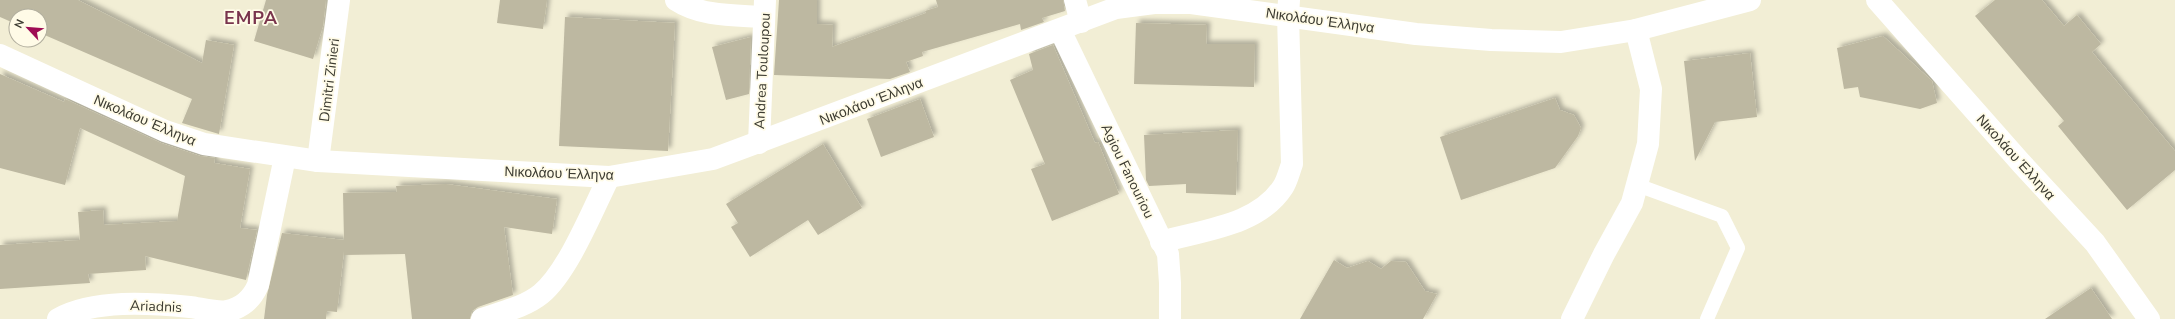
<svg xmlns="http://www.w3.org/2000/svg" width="2175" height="319" font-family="'Nunito Sans',sans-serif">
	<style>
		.building { fill: #bdb8a1; filter: url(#shadow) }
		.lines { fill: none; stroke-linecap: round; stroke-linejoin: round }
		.lane { stroke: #fff; stroke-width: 14 }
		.street { stroke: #fff; stroke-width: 22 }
		.secondary { stroke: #fff; stroke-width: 22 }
		.labels { text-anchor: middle; stroke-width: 3.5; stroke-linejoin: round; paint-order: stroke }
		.street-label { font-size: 14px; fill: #3c3b31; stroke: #fffbe7 }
		.district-label { font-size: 18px; font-weight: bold; letter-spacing: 1px; fill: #79344d; stroke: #fffbe7 }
	</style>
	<defs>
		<filter id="shadow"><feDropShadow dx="3.5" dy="-3.5" stdDeviation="2" flood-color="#0004"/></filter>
	</defs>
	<rect width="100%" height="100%" fill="#f2eed5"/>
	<!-- building -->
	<g class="building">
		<polygon points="0,0 78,0 202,63 206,40 234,45 219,134 182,123 192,99 40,33 40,16 16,16 16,24 0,17"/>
		<polygon points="266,0 326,0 323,26 313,59 254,41"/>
		<polygon points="500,0 547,0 543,29 497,23"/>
		<polygon points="779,0 817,0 817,24 833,25 832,47 926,13 925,11 938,7 936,0 1063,0 1065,11 1042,18 1044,22 1021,30 1020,24 922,52 923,56 906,62 910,72 890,79 774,75"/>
		<polygon points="1995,0 2042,0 2064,26 2077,15 2101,44 2092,52 2175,151 2175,170 2127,210 2058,126 2064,121 1975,16"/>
		<polygon points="565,17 675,23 668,151 559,146"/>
		<polygon points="1136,23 1207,25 1206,44 1255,44 1254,87 1134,84"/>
		<polygon points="1883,36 1932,81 1937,103 1920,109 1860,97 1858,87 1844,89 1837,48"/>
		<polygon points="751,37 749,94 726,100 712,47"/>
		<polygon points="1053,45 1095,143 1098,142 1119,194 1052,221 1031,169 1045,164 1010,80 1033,70 1029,54"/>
		<polygon points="1750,53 1757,117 1715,122 1695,161 1684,61"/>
		<polygon points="0,74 64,102 65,99 161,143 200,156 215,158 214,163 250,169 240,228 257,230 246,280 145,256 146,270 88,274 90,283 0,289 0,245 80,240 78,212 103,210 104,225 177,221 185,176 80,128 65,185 0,168"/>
		<polygon points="1555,98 1560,110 1574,115 1581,128 1578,136 1555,168 1461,200 1440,137"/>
		<polygon points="920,99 934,137 881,157 867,119"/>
		<polygon points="1238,130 1236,195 1186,193 1186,184 1149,186 1146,180 1144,135"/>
		<polygon points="823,144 862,208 818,235 808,220 750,257 731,227 738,223 726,204"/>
		<polygon points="446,184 557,199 552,234 504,227 513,295 478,307 472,311 470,319 412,319 405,254 344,255 344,251 337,312 327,311 326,319 264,319 267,295 282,233 344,240 343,193 397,192 396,186"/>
		<polygon points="1334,260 1347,268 1368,261 1381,269 1391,261 1406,262 1425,291 1437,294 1423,319 1300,319"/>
		<polygon points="2091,288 2112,319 2045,319"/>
	</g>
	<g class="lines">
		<!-- lane -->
		<polyline class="lane" points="1637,185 1722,216 1738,248 1707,319"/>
		<!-- street -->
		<g class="street">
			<path d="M676,0C702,17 734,15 764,17"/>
			<polyline points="1075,0 1081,22"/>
			<polyline points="1060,30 1168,254 1170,283 1170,319"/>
			<polyline points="759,143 765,0"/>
			<polyline points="318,161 339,0"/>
			<path d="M1161,242C1202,230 1258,226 1283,187C1287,181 1289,172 1292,164L1288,15L1289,0"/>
			<path d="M58,319C94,299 150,303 190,307C199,308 219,313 227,311C242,308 252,299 258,285L285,157"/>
			<path d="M482,319C502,312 525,307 541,294C568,272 593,209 609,177"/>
			<polyline points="1572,319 1604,254 1632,203 1648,144 1651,89 1636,30"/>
		</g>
		<!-- secondary -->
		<g class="secondary">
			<polyline points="1877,0 2021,163 2095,243 2149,319"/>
			<polyline points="0,55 165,131 204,144 318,161 609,177 713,159 1116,8 1154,3 1191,3 1416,34 1491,40 1561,42 1636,30 1750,0"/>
		</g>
	</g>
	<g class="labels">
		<!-- street labels -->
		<g class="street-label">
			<text transform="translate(1320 20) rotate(8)" y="5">Νικολάου Έλληνα</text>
			<text transform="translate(762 71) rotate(-87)" y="5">Andrea Touloupou</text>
			<text transform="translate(329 80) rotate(-83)" y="5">Dimitri Zinieri</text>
			<text transform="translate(871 101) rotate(-21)" y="5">Νικολάου Έλληνα</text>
			<text transform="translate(145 120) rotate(23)" y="5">Νικολάου Έλληνα</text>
			<text transform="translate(2016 157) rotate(48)" y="5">Νικολάου Έλληνα</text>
			<text transform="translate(1128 171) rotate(64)" y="5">Agiou Fanouriou</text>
			<text transform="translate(559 173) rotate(2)" y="5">Νικολάου Έλληνα</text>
			<text transform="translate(156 306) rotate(2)" y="5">Ariadnis</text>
		</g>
		<!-- district labels -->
		<g class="district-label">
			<text x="251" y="24">EMPA</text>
		</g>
	</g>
	<!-- north arrow -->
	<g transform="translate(28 28) rotate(296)"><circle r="19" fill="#fffbe7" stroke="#b1ae9e"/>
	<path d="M0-3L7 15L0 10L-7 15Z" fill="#9f0b54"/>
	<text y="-6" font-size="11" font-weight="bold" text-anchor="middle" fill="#3c3b31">N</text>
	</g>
</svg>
